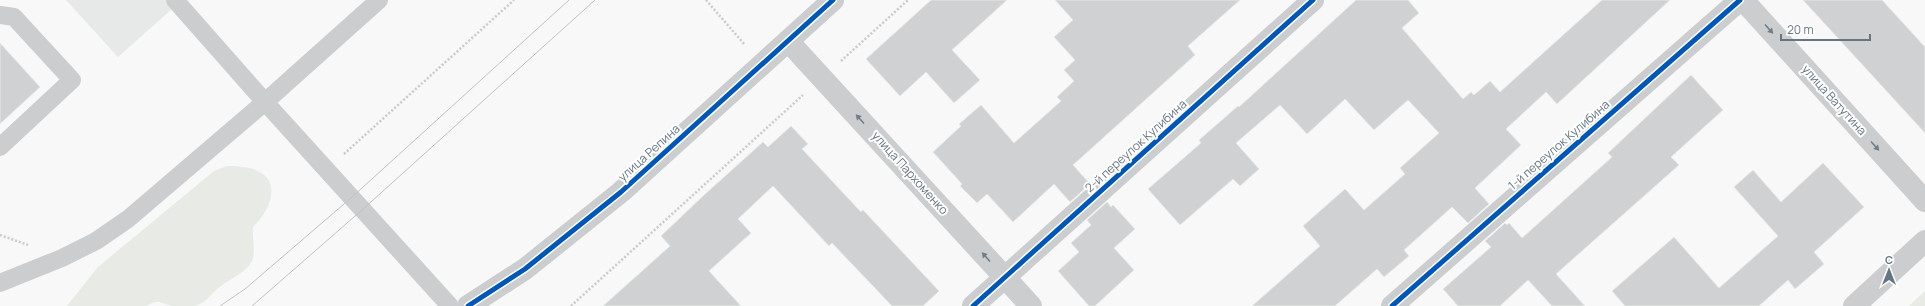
<svg xmlns="http://www.w3.org/2000/svg" width="1925" height="306" font-family="Manrope,sans-serif">
	<style>
		.built { fill: #e7e8e8 }
		.green { fill: #e7eae5 }
		.building { fill: #cfd1d2; stroke: #e8e8e8 }
		.lines { fill: none; stroke-linecap: round; stroke-linejoin: round }
		.path { stroke: #c9cacb; stroke-width: 2.5; stroke-dasharray: 2 2; stroke-linecap: butt }
		.service { stroke: #cbcdce; stroke-width: 18 }
		.minor { stroke: #cbcdce; stroke-width: 22 }
		.tertiary { stroke: #cbcdce; stroke-width: 22 }
		.tram { stroke: #c1c2c4; stroke-width: 1 }
		.cycleway-casing { stroke: #fff; stroke-width: 8 }
		.cycleway { stroke: #0057b8; stroke-width: 5 }
		.oneway { fill: #6f7e89 }
		.labels { text-anchor: middle; stroke-width: 4; stroke-linejoin: round; paint-order: stroke }
		.street-label { font-size: 12px; fill: #657581; stroke: #fff }
	</style>
	<rect width="100%" height="100%" fill="#f8f8f8"/>
	<!-- built -->
	<polygon class="built" points="66,0 182,0 118,57"/>
	<!-- green -->
	<g class="green">
		<path d="M227,166C239,166 260,167 268,179C278,195 264,217 253,227C252,237 256,251 252,261C246,273 231,278 221,286C212,292 205,305 194,306C188,306 178,306 172,306C160,303 159,298 147,306H67L98,267L214,171Z"/>
		<polygon points="1925,291 1925,306 1909,306"/>
	</g>
	<!-- building -->
	<g class="building">
		<polygon points="931,0 1007,0 952,50 980,80 954,103 926,72 900,96 866,59"/>
		<polygon points="1055,0 1240,0 1188,46 1195,55 1073,165 1090,184 1070,202 1054,184 1013,222 987,194 977,203 960,186 962,184 933,152 961,126 959,124 981,105 1014,143 1061,101 1057,97 1074,81 1064,70 1075,60 1054,37 1073,20"/>
		<polygon points="1356,0 1408,0 1419,13 1402,28 1463,99 1471,92 1474,95 1490,81 1500,92 1602,0 1670,0 1557,104 1546,92 1506,129 1521,145 1475,188 1489,204 1468,223 1452,207 1404,250 1409,256 1384,277 1377,269 1335,306 1252,306 1320,246 1303,226 1345,189 1364,210 1405,174 1400,168 1439,133 1408,100 1374,130 1345,99 1307,134 1280,105 1236,143 1259,169 1240,186 1233,179 1180,225 1148,189 1201,143 1199,140 1238,106 1239,107"/>
		<polygon points="1803,0 1882,0 1925,47 1925,133"/>
		<polygon points="0,43 40,87 0,124"/>
		<polygon points="1691,75 1723,110 1671,157 1679,165 1556,274 1585,306 1552,306 1528,280 1500,306 1458,306 1443,289 1491,247 1485,241 1505,223 1507,225 1509,223 1522,238 1612,157 1608,153"/>
		<polygon points="791,126 808,144 802,149 861,212 863,210 939,291 923,306 892,306 832,243 829,246 773,186 738,219 751,233 709,271 741,306 603,306 670,246 661,236 703,196 763,142 768,147"/>
		<polygon points="1823,163 1864,207 1814,252 1824,264 1795,289 1788,280 1759,306 1625,306 1612,291 1674,237 1719,288 1778,236 1734,187 1753,170 1781,202"/>
		<polygon points="1107,202 1111,207 1113,205 1135,229 1114,248 1134,270 1095,306 1089,306 1058,271 1079,252 1071,243 1091,225 1087,220"/>
	</g>
	<g class="lines">
		<!-- path -->
		<g class="path">
			<polyline points="706,0 745,45"/>
			<polyline points="841,61 908,0"/>
			<polyline points="344,154 514,0"/>
			<polyline points="0,235 28,245"/>
			<polyline points="571,306 803,95"/>
		</g>
		<!-- service -->
		<g class="service">
			<polyline points="379,0 265,102 450,306"/>
			<polyline points="0,15 14,17 72,80 0,147"/>
			<polyline points="0,283 62,258 96,241 128,219 265,102 175,0"/>
		</g>
		<!-- minor -->
		<g class="minor">
			<polyline points="1743,0 1925,201"/>
			<polyline points="788,41 1031,306"/>
			<polyline points="973,306 1313,0"/>
			<polyline points="1392,306 1740,0"/>
			<polyline points="1854,306 1925,241"/>
		</g>
		<!-- tertiary -->
		<polyline class="tertiary" points="468,306 525,269 621,192 833,0"/>
		<!-- tram -->
		<g class="tram">
			<polyline points="220,306 245,289 351,198 569,0"/>
			<polyline points="252,306 362,210 595,0"/>
		</g>
		<!-- cycleway casing -->
		<g class="cycleway-casing">
			<g id="cycleway">
				<polyline points="468,306 525,269 621,192 833,0"/>
				<polyline points="973,306 1313,0"/>
				<polyline points="1392,306 1740,0"/>
			</g>
		</g>
		<!-- cycleway -->
		<use href="#cycleway" class="cycleway"/>
	</g>
	<!-- one-way arrows -->
	<defs><path id="oneway-solid" d="M-6-.8H1V-3.2L6.5 0L1 3.2V.8H-6Z"/></defs>
	<g class="oneway">
		<use href="#oneway-solid" transform="translate(1769 29) rotate(48)"/>
		<use href="#oneway-solid" transform="translate(860 119) rotate(-132)"/>
		<use href="#oneway-solid" transform="translate(1875 146) rotate(48)"/>
		<use href="#oneway-solid" transform="translate(986 257) rotate(-132)"/>
	</g>
	<g class="labels">
		<!-- street labels -->
		<g class="street-label">
			<text transform="translate(1834 100) rotate(48)" y="4">улица Ватутина</text>
			<text transform="translate(1559 145) rotate(-41)" y="4">1-й переулок Кулибина</text>
			<text transform="translate(1136 146) rotate(-42)" y="4">2-й переулок Кулибина</text>
			<text transform="translate(649 153) rotate(-42)" y="4">улица Репина</text>
			<text transform="translate(910 173) rotate(48)" y="4">улица Пархоменко</text>
		</g>
	</g>
	<!-- north arrow -->
	<g transform="translate(1889 270)" stroke="#ffffff" stroke-width="3" paint-order="stroke">
	<path d="M0-3L7 15L0 10L-7 15Z" fill="#657581"/>
	<text y="-6" font-size="11" font-weight="bold" text-anchor="middle" fill="#657581">С</text>
	</g>
	<!-- scale -->
	<path d="M1781 34v6h89v-6" fill="none" stroke="#657581" stroke-width="2"/>
	<text x="1787" y="34" font-size="12" fill="#657581" stroke="#ffffff" stroke-width="3" paint-order="stroke">20 m</text>
</svg>
